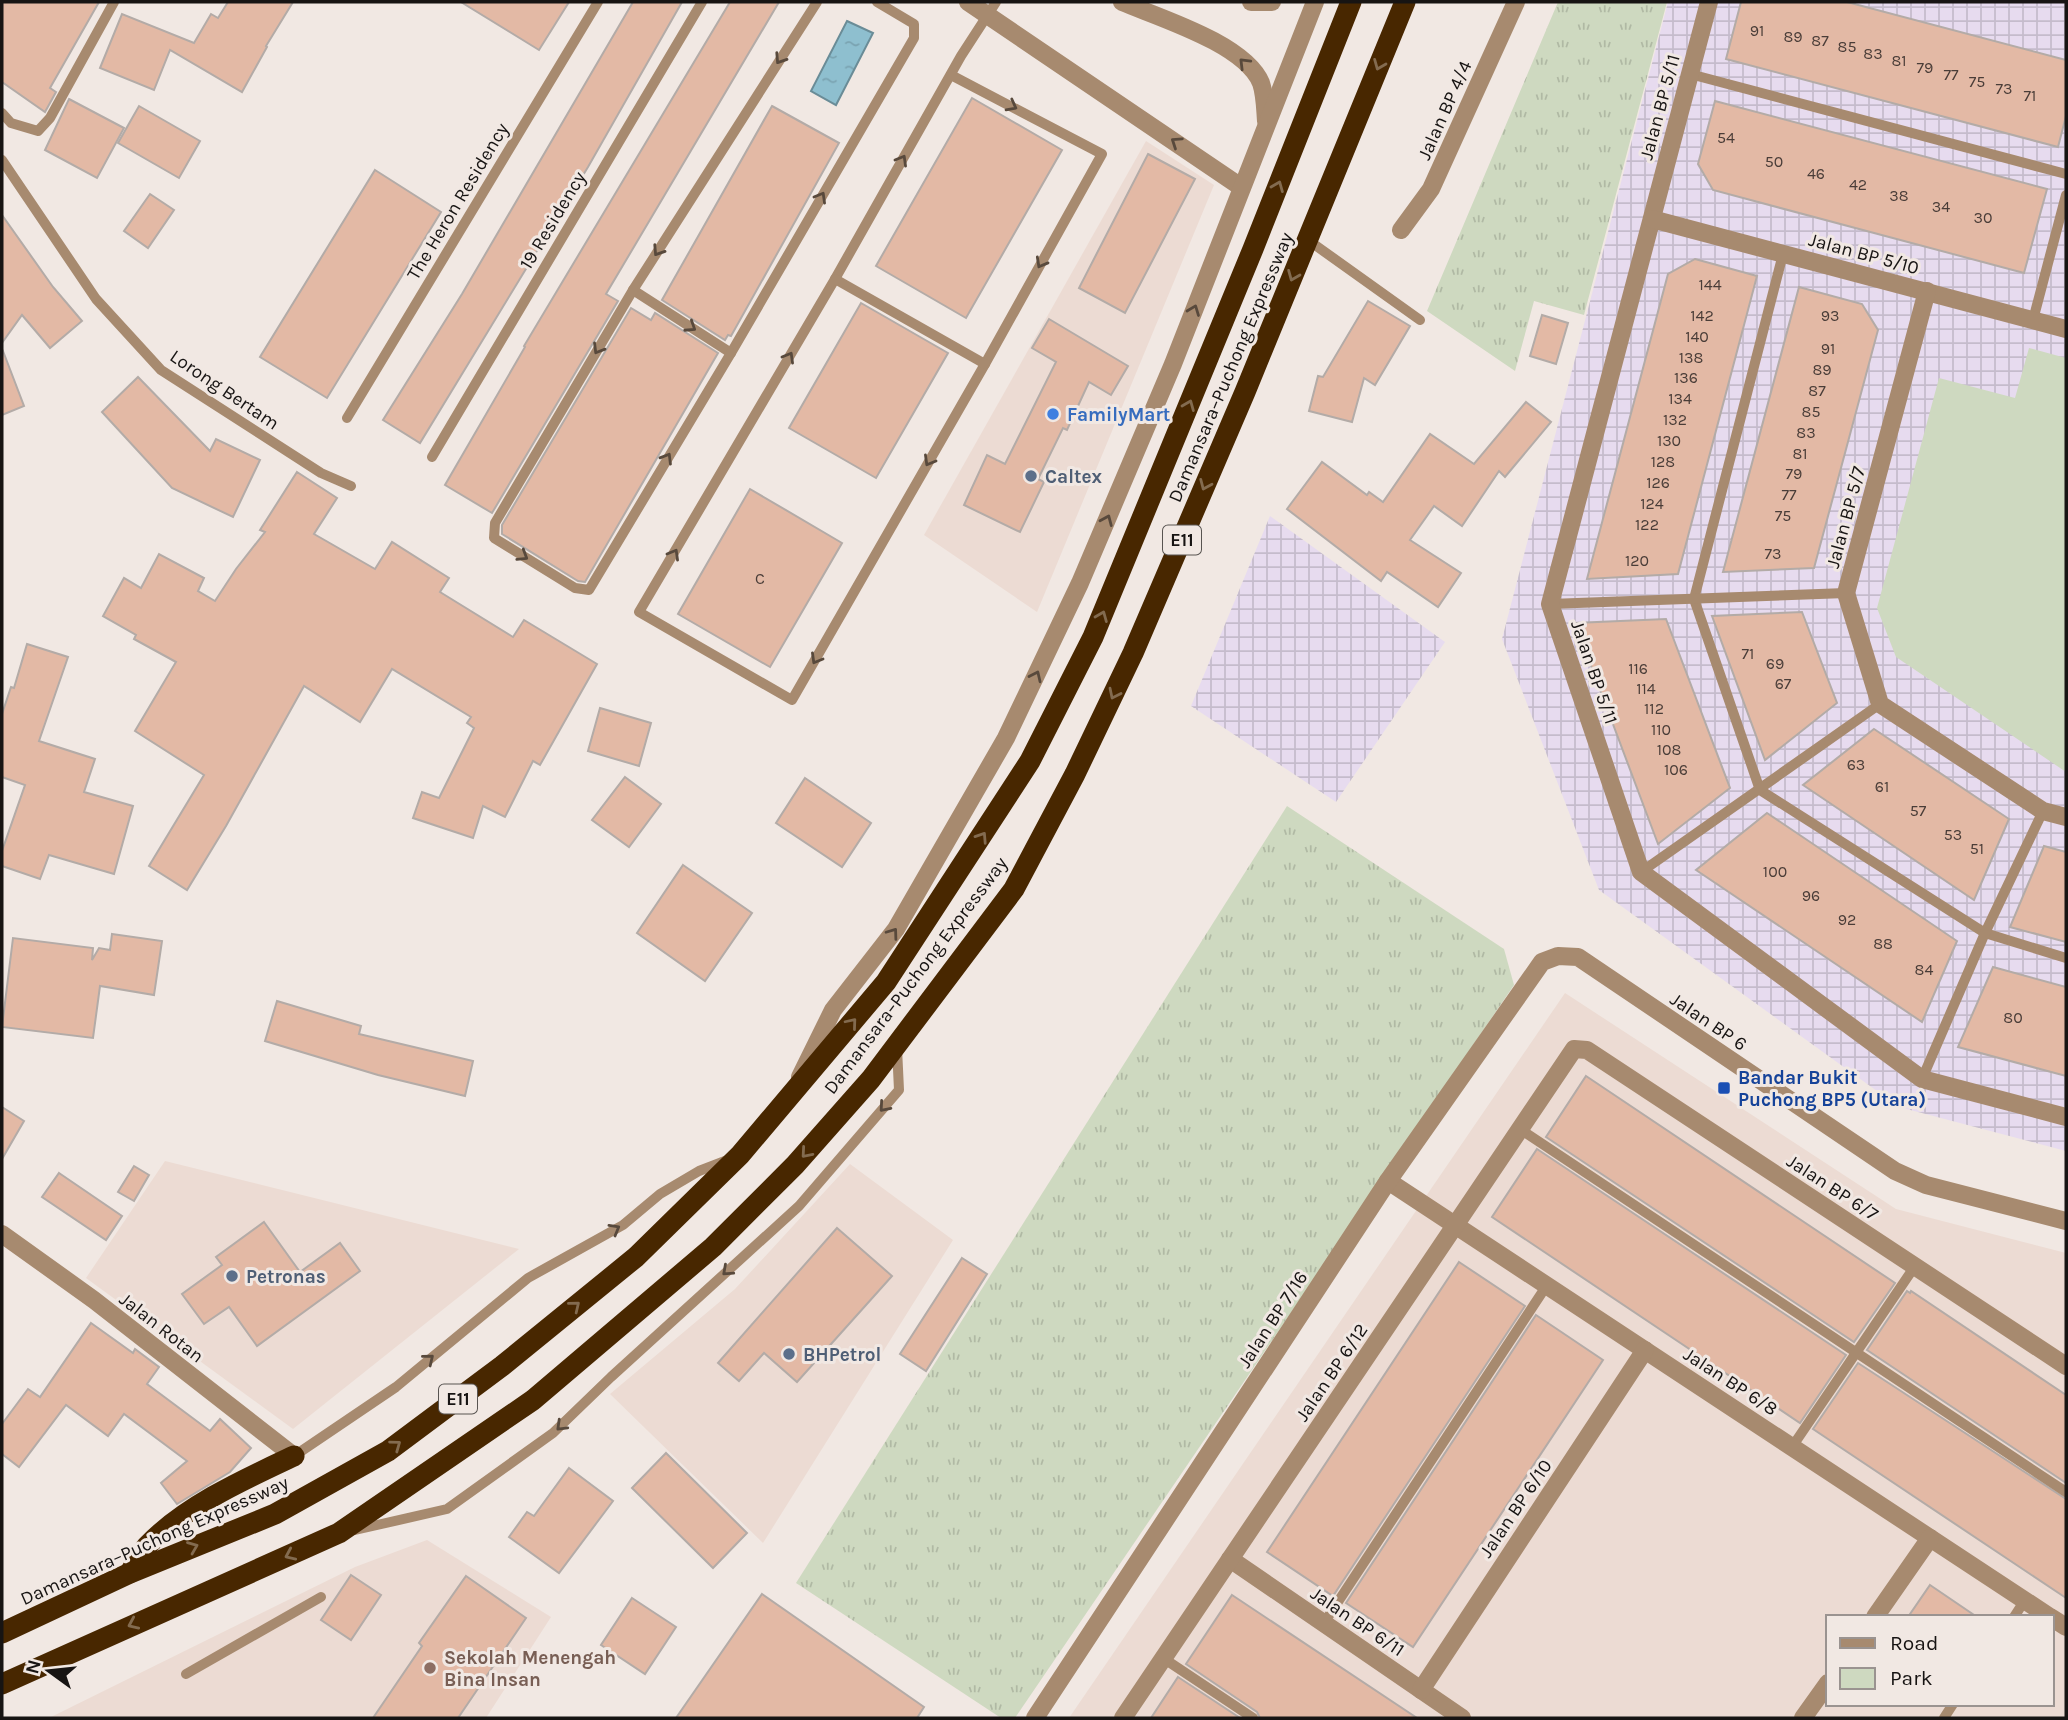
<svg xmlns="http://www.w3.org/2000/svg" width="2068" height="1720" font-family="Karla,sans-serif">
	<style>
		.built { fill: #ecdbd3; fill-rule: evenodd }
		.industrial { fill: url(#industrial-grid) }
		.grass { fill: url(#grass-tufts) }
		.park { fill: #ced9c0 }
		.water { fill: url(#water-ripples); stroke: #6a8c97; stroke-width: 2 }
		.building { fill: #e3b9a5; stroke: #b3aba7; stroke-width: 2 }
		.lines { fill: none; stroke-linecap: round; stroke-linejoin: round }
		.service { stroke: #a78a6f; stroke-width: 10 }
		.minor { stroke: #a78a6f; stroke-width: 18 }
		.tertiary { stroke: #a78a6f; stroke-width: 18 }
		.motorway { stroke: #482700; stroke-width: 21 }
		.oneway { stroke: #58493c }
		.oneway2 { stroke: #836b4f }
		.shop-dot { fill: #3f7fe0; stroke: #f1e8e3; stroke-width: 2.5 }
		.service-dot { fill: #5c6f8a; stroke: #f1e8e3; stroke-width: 2.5 }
		.transit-dot { fill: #1a4fb4; stroke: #f1e8e3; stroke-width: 2.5 }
		.education-dot { fill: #8d6e63; stroke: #f1e8e3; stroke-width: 2.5 }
		.labels { text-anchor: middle; stroke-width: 6; stroke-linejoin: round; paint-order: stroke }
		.number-label { font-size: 16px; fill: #4a3d38 }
		.shield { fill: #f1e8e3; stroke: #585451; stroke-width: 2 }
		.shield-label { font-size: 18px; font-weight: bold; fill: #171413 }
		.street-label { font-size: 19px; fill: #171413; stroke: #f1e8e3 }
		.shop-label { font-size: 19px; font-weight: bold; fill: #366cbe; stroke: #f1e8e3; text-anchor: start }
		.service-label { font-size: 19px; font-weight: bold; fill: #4e5e75; stroke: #f1e8e3; text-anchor: start }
		.transit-label { font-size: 19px; font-weight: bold; fill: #164399; stroke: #f1e8e3; text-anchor: start }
		.education-label { font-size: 19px; font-weight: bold; fill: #785e54; stroke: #f1e8e3; text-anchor: start }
	</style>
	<defs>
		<pattern id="industrial-grid" width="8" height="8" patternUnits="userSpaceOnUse" patternTransform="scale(1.75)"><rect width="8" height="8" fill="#e7dbef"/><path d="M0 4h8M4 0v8" fill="none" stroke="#c5bbcc"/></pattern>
		<pattern id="grass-tufts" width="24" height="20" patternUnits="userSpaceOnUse" patternTransform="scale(1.75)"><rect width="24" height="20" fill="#ced9c0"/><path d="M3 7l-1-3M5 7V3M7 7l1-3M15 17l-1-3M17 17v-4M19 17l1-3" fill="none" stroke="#b0b9a4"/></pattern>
		<pattern id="water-ripples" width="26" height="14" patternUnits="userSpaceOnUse" patternTransform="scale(1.75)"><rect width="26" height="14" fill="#8ebfcf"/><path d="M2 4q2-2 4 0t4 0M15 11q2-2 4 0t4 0" fill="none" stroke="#7aa3b1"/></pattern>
	</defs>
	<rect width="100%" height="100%" fill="#f1e8e3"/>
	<!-- built -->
	<g class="built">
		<polygon points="1146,141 1214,185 1037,612 924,535"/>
		<path d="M1565,993L1896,1209L2066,1253V1718H1069ZM1828,1617H2052V1704H1828Z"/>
		<polygon points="165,1161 519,1249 293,1429 86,1278"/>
		<polygon points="850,1164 953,1240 763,1543 610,1394 735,1289"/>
		<polygon points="427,1540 551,1617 486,1718 49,1718 355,1567"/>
	</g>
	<!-- industrial -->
	<g class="industrial">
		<polygon points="1668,2 2066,2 2066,1151 1899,1107 1599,890 1502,639"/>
		<polygon points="1270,516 1445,642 1336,802 1191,706"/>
	</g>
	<!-- grass -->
	<g class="grass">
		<polygon points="1558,2 1667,2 1584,315 1534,301 1515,371 1427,311"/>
		<polygon points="1287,806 1504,949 1514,985 1015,1718 1001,1718 796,1583"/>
	</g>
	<!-- park -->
	<polygon class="park" points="2029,348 2066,358 2066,772 1896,657 1877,608 1939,378 2015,398"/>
	<!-- water -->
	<polygon class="water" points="847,21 873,33 836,105 811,91"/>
	<!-- building -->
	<g class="building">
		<polygon points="2,2 99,2 50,88 56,92 45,112 2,82"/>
		<polygon points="228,2 293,2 266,46 267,47 242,92 170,50 154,90 100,68 122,14 194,43 211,14 218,18"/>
		<polygon points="461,2 569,2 539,50"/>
		<polygon points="633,2 682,2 588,167 420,443 383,420 462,294"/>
		<polygon points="730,2 779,2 606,294 618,301 492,513 445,485 525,347 524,346"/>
		<polygon points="1741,2 1847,2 2066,60 2066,116 2058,147 1726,59"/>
		<polygon points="972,98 1062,150 966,318 876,266"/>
		<polygon points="69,99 124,128 97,178 45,150"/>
		<polygon points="1715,101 2047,189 2024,273 1713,190 1698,164"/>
		<polygon points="139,106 200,141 179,178 118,143"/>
		<polygon points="772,106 839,143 731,336 728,335 725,340 662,300"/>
		<polygon points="1148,154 1195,179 1125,313 1079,288"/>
		<polygon points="375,170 441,212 327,398 260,357"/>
		<polygon points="150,194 174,210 148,248 124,231"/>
		<polygon points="2,215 53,287 82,321 50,348 22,315 2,343"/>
		<polygon points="1695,259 1757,276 1678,574 1587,579 1668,274"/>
		<polygon points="1799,287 1862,304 1878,330 1845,453 1814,568 1723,572"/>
		<polygon points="1368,301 1410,326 1375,385 1364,378 1352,422 1309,411 1318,376 1323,377"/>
		<polygon points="861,303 948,353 876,478 789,428"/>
		<polygon points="631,308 651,320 655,313 718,353 585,582 578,581 502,534 502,525"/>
		<polygon points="1542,315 1568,323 1556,364 1530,356"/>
		<polygon points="1049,319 1128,366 1111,395 1089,382 1067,430 1063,428 1038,479 1044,482 1020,532 964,505 987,455 1005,464 1056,362 1032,348"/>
		<polygon points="3,351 24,406 2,415 2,352"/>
		<polygon points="138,377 210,451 216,439 260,460 233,517 172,488 102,412"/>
		<polygon points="1526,402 1551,422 1505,477 1499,471 1462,526 1434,506 1410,540 1461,573 1438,607 1387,572 1381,581 1287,509 1322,462 1367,495 1369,492 1383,502 1430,434 1474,464"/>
		<polygon points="297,472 337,498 314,534 375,569 392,542 449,578 440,592 513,637 524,620 597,664 540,765 533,761 505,817 483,806 473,838 413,818 422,792 439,798 474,728 467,723 471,717 392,669 360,722 304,686 226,826 187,890 149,866 204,775 135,731 176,662 134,639 136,635 103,616 124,578 141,588 159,554 204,578 198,591 215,601 236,569 265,532 260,530"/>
		<polygon points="750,489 842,543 770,667 678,614"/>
		<polygon points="1802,612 1837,703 1765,760 1712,616"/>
		<polygon points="1666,619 1730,788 1658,844 1575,623"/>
		<polygon points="27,644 68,657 39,741 95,759 84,792 133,806 114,874 49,855 40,879 2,866 2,851 25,785 2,777 2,714 11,687 14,688"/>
		<polygon points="600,708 651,723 639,766 588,751"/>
		<polygon points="1874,729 2009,819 1974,900 1803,785"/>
		<polygon points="625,777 661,804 629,847 592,820"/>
		<polygon points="805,778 871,823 842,867 776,823"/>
		<polygon points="1767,813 1957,941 1922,1022 1696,870"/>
		<polygon points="2044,846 2066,852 2066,942 2010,927"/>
		<polygon points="683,865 752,913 705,981 637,933"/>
		<polygon points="112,934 162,941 154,995 100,986 93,1038 2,1027 13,938 93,948 92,960 99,948 110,950"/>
		<polygon points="1993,967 2066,987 2066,1076 1958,1047"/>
		<polygon points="277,1001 361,1026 359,1034 473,1061 465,1096 378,1075 265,1041"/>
		<polygon points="1586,1076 1895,1283 1854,1342 1546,1137"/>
		<polygon points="2,1107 24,1121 2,1159"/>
		<polygon points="1537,1149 1846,1355 1800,1423 1492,1217"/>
		<polygon points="134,1166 149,1175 134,1201 118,1192"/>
		<polygon points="59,1173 122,1216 106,1240 42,1197"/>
		<polygon points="264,1222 300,1272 340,1243 360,1271 257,1346 229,1307 204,1324 182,1294 222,1265 216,1257"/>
		<polygon points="837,1228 892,1276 797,1382 764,1353 739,1381 718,1363"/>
		<polygon points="962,1258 987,1274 926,1371 900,1354"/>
		<polygon points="1459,1262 1525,1306 1333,1596 1267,1552"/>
		<polygon points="1907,1291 1910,1293 1911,1291 2066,1395 2066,1483 1867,1350"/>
		<polygon points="1536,1315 1603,1360 1413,1647 1346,1603"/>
		<polygon points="91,1323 133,1353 135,1349 159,1367 147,1384 210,1431 220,1419 251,1448 230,1472 177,1504 161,1483 187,1461 124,1414 108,1436 66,1405 19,1467 2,1454 2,1424 28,1389 40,1397"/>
		<polygon points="1858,1363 2066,1499 2066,1598 1813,1429"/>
		<polygon points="666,1453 747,1533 713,1568 632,1488"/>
		<polygon points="569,1468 613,1501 559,1573 509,1537 527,1512 534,1516"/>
		<polygon points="351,1575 381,1595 351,1640 321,1620"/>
		<polygon points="466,1576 526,1618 458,1718 373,1718 422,1646 419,1643"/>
		<polygon points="1930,1585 1977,1617 1908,1617"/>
		<polygon points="762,1594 924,1707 917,1718 676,1718"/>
		<polygon points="1232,1595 1417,1718 1260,1718 1257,1712 1186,1664"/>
		<polygon points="632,1598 676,1627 645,1674 601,1645"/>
		<polygon points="1178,1677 1240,1718 1151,1718"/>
	</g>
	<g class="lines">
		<!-- service -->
		<g class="service">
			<polyline points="1690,74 2066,174"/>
			<polyline points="951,75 1102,154 985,364 792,700 639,612 835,279 961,56 996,2"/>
			<polyline points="2,113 11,123 38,131 50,118 114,2"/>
			<polyline points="2,160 96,299 161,370 321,473 351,486"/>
			<polyline points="1308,240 1420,320"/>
			<polyline points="1783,254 1694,599 1760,790 1985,933 2066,958"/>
			<polyline points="835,279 985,364"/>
			<polyline points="633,290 731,353 914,38 914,24 877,2"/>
			<polyline points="2033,320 2066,195"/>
			<polyline points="731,353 589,590 575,588 494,538 495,523 633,290 817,2"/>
			<polyline points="347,418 598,2"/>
			<polyline points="432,457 702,2"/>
			<polyline points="1550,604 1846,593"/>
			<polyline points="1641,872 1880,704"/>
			<polyline points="1922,1079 1985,933 2043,811"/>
			<polyline points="1520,1129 2066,1492"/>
			<polyline points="1792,1447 1915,1266"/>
			<polyline points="294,1456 396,1387 528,1278 623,1225 660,1194 699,1171 725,1161"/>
			<polyline points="355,1530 447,1509 553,1433 611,1377 799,1206 899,1090 897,1048"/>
			<polyline points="2014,1617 2025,1600"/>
			<polyline points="1324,1623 1547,1285"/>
			<polyline points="1163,1658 1253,1718"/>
			<polyline points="186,1674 321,1597"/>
			<polyline points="1944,1718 1953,1704"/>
		</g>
		<!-- minor -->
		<g class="minor">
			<polyline points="968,2 1241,187"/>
			<polyline points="1709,2 1550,604 1641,872 1922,1079 2066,1117"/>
			<polyline points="1652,219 2066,329"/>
			<polyline points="1401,230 1431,189 1516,2"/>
			<polyline points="1927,291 1846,593 1880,704 2043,811 2066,817"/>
			<polyline points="1388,1181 2050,1617"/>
			<polyline points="2,1234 94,1300 294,1456"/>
			<polyline points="1230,1559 1462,1718"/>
			<polyline points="1875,1617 1930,1538"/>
			<polyline points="2052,1618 2066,1627"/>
			<polyline points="1421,1690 1645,1350"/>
			<polyline points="1035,1718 1388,1181 1542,962 1558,956 1578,957 1895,1171 1926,1185 2066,1221"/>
			<polyline points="1123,1718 1574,1049 1587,1050 2066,1366"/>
			<polyline points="1803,1718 1828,1683"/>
		</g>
		<!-- tertiary -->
		<g class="tertiary">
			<path d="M1122,2C1160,18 1245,44 1261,83C1265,95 1265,108 1266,121"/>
			<polyline points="1251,2 1272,2"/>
			<polyline points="800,1077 833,1010 896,929 1006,738 1080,583 1173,364 1315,2"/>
		</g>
		<!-- motorway -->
		<g class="motorway">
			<path d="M130,1573C135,1564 140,1554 147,1546C185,1506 245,1479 294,1456"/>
			<polyline points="2,1633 130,1573 275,1514 388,1451 502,1366 636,1257 740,1155 886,982 1030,761 1093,637 1253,249 1351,2"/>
			<polyline points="2,1684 339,1533 533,1400 713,1247 795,1165 871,1079 1014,889 1075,774 1133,653 1245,392 1405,2"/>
		</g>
	</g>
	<!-- one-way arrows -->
	<defs><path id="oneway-chevron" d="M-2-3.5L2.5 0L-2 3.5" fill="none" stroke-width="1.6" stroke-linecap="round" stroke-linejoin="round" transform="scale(1.75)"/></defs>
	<g class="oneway">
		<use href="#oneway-chevron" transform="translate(780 59) rotate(123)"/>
		<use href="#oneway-chevron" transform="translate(1244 63) rotate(-135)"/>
		<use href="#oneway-chevron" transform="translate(1012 106) rotate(28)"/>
		<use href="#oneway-chevron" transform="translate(1176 142) rotate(-146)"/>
		<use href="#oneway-chevron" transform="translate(902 160) rotate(-60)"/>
		<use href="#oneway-chevron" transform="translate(821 197) rotate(-60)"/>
		<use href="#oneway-chevron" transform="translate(658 251) rotate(123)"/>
		<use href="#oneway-chevron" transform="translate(1041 263) rotate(119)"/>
		<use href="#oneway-chevron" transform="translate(1194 310) rotate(-69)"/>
		<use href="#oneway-chevron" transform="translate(691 327) rotate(33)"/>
		<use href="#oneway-chevron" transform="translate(598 349) rotate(121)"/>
		<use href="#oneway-chevron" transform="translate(789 357) rotate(-60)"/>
		<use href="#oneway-chevron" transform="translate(667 458) rotate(-59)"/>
		<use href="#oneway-chevron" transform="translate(929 461) rotate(120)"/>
		<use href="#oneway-chevron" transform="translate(1107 520) rotate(-67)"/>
		<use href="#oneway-chevron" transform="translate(674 554) rotate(-60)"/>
		<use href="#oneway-chevron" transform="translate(523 556) rotate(32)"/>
		<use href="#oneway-chevron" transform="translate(816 659) rotate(120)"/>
		<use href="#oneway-chevron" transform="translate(1036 676) rotate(-65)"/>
		<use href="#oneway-chevron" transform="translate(893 933) rotate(-54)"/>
		<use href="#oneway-chevron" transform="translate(884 1107) rotate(131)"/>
		<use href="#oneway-chevron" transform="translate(615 1229) rotate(-30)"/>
		<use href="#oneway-chevron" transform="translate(727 1271) rotate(138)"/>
		<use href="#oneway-chevron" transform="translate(429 1359) rotate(-39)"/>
		<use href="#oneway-chevron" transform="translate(561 1426) rotate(136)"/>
	</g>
	<g class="oneway2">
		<use href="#oneway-chevron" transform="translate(1379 65) rotate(112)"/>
		<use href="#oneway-chevron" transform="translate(1278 186) rotate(-68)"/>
		<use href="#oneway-chevron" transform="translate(1293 276) rotate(112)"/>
		<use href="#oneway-chevron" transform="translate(1189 405) rotate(-68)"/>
		<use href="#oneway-chevron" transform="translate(1205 485) rotate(113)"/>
		<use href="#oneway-chevron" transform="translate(1102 616) rotate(-68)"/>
		<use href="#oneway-chevron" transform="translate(1114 694) rotate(116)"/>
		<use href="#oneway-chevron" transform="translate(982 837) rotate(-57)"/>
		<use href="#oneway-chevron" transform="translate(852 1023) rotate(-50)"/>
		<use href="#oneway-chevron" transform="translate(806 1153) rotate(131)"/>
		<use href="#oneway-chevron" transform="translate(575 1306) rotate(-39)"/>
		<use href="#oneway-chevron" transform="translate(396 1445) rotate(-36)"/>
		<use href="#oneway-chevron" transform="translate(193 1547) rotate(-22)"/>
		<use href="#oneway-chevron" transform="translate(290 1555) rotate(156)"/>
		<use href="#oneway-chevron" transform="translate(133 1624) rotate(156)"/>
	</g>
	<!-- markers -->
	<circle class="shop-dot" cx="1053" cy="414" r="7"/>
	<g class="service-dot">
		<circle cx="1031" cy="476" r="7"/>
		<circle cx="232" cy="1276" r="7"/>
		<circle cx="789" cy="1354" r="7"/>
	</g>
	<rect class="transit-dot" x="1717" y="1081" width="14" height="14" rx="3.5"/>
	<circle class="education-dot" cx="430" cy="1668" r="7"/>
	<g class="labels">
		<!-- number labels -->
		<g class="number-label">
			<text x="1757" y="36">91</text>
			<text x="1793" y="42">89</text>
			<text x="1820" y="46">87</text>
			<text x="1847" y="52">85</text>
			<text x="1873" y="59">83</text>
			<text x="1899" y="66">81</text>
			<text x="1925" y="73">79</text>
			<text x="1951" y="80">77</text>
			<text x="1977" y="87">75</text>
			<text x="2004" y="94">73</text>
			<text x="2030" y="101">71</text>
			<text x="1726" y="143">54</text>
			<text x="1774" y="167">50</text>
			<text x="1816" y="179">46</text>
			<text x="1858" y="190">42</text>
			<text x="1899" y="201">38</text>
			<text x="1941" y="212">34</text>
			<text x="1983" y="223">30</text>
			<text x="1710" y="290">144</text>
			<text x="1702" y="321">142</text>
			<text x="1830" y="321">93</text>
			<text x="1697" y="342">140</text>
			<text x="1828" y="354">91</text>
			<text x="1691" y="363">138</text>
			<text x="1822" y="375">89</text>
			<text x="1686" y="383">136</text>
			<text x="1817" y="396">87</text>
			<text x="1680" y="404">134</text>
			<text x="1811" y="417">85</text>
			<text x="1675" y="425">132</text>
			<text x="1806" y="438">83</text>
			<text x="1669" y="446">130</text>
			<text x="1800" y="459">81</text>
			<text x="1663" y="467">128</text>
			<text x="1794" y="479">79</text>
			<text x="1658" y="488">126</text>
			<text x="1789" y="500">77</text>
			<text x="1652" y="509">124</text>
			<text x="1783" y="521">75</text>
			<text x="1647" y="530">122</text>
			<text x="1773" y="559">73</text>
			<text x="1637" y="566">120</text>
			<text x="760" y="584">C</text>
			<text x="1748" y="659">71</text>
			<text x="1775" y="669">69</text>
			<text x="1638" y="674">116</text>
			<text x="1783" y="689">67</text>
			<text x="1646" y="694">114</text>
			<text x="1654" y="714">112</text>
			<text x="1661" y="735">110</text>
			<text x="1669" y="755">108</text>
			<text x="1856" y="770">63</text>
			<text x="1676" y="775">106</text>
			<text x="1882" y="792">61</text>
			<text x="1918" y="816">57</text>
			<text x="1953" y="840">53</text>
			<text x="1977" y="854">51</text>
			<text x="1775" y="877">100</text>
			<text x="1811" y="901">96</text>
			<text x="1847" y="925">92</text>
			<text x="1883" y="949">88</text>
			<text x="1924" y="975">84</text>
			<text x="2013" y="1023">80</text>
		</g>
		<!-- shield labels -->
		<g class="shield">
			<rect x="1163" y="525.5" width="38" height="29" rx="5"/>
			<rect x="439" y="1384.5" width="38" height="29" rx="5"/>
		</g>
		<g class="shield-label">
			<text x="1182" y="546">E11</text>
			<text x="458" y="1405">E11</text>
		</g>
		<!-- street labels -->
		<g class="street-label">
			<text transform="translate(1659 107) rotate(-75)" y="7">Jalan BP 5/11</text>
			<text transform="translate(1444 110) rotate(-66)" y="7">Jalan BP 4/4</text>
			<text transform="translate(457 201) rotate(-59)" y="7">The Heron Residency</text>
			<text transform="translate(552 220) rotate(-59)" y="7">19 Residency</text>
			<text transform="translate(1864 253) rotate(15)" y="7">Jalan BP 5/10</text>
			<text transform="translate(1230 367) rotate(-67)" y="7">Damansara–Puchong Expressway</text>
			<text transform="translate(225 389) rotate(34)" y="7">Lorong Bertam</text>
			<text transform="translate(1845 517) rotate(-75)" y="7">Jalan BP 5/7</text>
			<text transform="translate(1595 672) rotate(71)" y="7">Jalan BP 5/11</text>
			<text transform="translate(915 975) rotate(-53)" y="7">Damansara–Puchong Expressway</text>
			<text transform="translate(1709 1021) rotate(34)" y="7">Jalan BP 6</text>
			<text transform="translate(1833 1187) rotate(33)" y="7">Jalan BP 6/7</text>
			<text transform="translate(1272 1319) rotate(-57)" y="7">Jalan BP 7/16</text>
			<text transform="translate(162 1327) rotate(38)" y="7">Jalan Rotan</text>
			<text transform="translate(1331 1372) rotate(-56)" y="7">Jalan BP 6/12</text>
			<text transform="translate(1731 1381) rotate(33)" y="7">Jalan BP 6/8</text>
			<text transform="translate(1515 1508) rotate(-56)" y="7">Jalan BP 6/10</text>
			<text transform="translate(154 1540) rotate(-24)" y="7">Damansara–Puchong Expressway</text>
			<text transform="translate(1358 1621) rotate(34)" y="7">Jalan BP 6/11</text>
		</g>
		<!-- shop labels -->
		<g class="shop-label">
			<text x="1067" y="421">FamilyMart</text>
		</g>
		<!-- service labels -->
		<g class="service-label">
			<text x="1045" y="483">Caltex</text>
			<text x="246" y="1283">Petronas</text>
			<text x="803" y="1361">BHPetrol</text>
		</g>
		<!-- transit labels -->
		<g class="transit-label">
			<text x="1738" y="1084">Bandar Bukit<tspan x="1738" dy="22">Puchong BP5 (Utara)</tspan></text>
		</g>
		<!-- education labels -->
		<g class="education-label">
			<text x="444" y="1664">Sekolah Menengah<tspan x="444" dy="22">Bina Insan</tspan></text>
		</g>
	</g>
	<!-- border -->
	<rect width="2068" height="1720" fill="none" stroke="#171413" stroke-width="7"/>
	<!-- legend -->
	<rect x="1826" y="1615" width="228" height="91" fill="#f1e8e3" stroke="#9a9390" stroke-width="2"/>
	<rect x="1840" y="1638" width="35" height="10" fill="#a78a6f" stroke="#9a9390" stroke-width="2"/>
	<text x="1890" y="1650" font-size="21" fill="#171413">Road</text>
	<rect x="1840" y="1668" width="35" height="21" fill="#ced9c0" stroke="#9a9390" stroke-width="2"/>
	<text x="1890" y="1685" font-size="21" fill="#171413">Park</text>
	<!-- north arrow -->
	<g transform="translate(49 1671) rotate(285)" stroke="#f1e8e3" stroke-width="5" paint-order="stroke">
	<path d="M0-5L12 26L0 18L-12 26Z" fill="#171413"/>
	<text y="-10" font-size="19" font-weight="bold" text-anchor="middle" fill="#171413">N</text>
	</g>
</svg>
